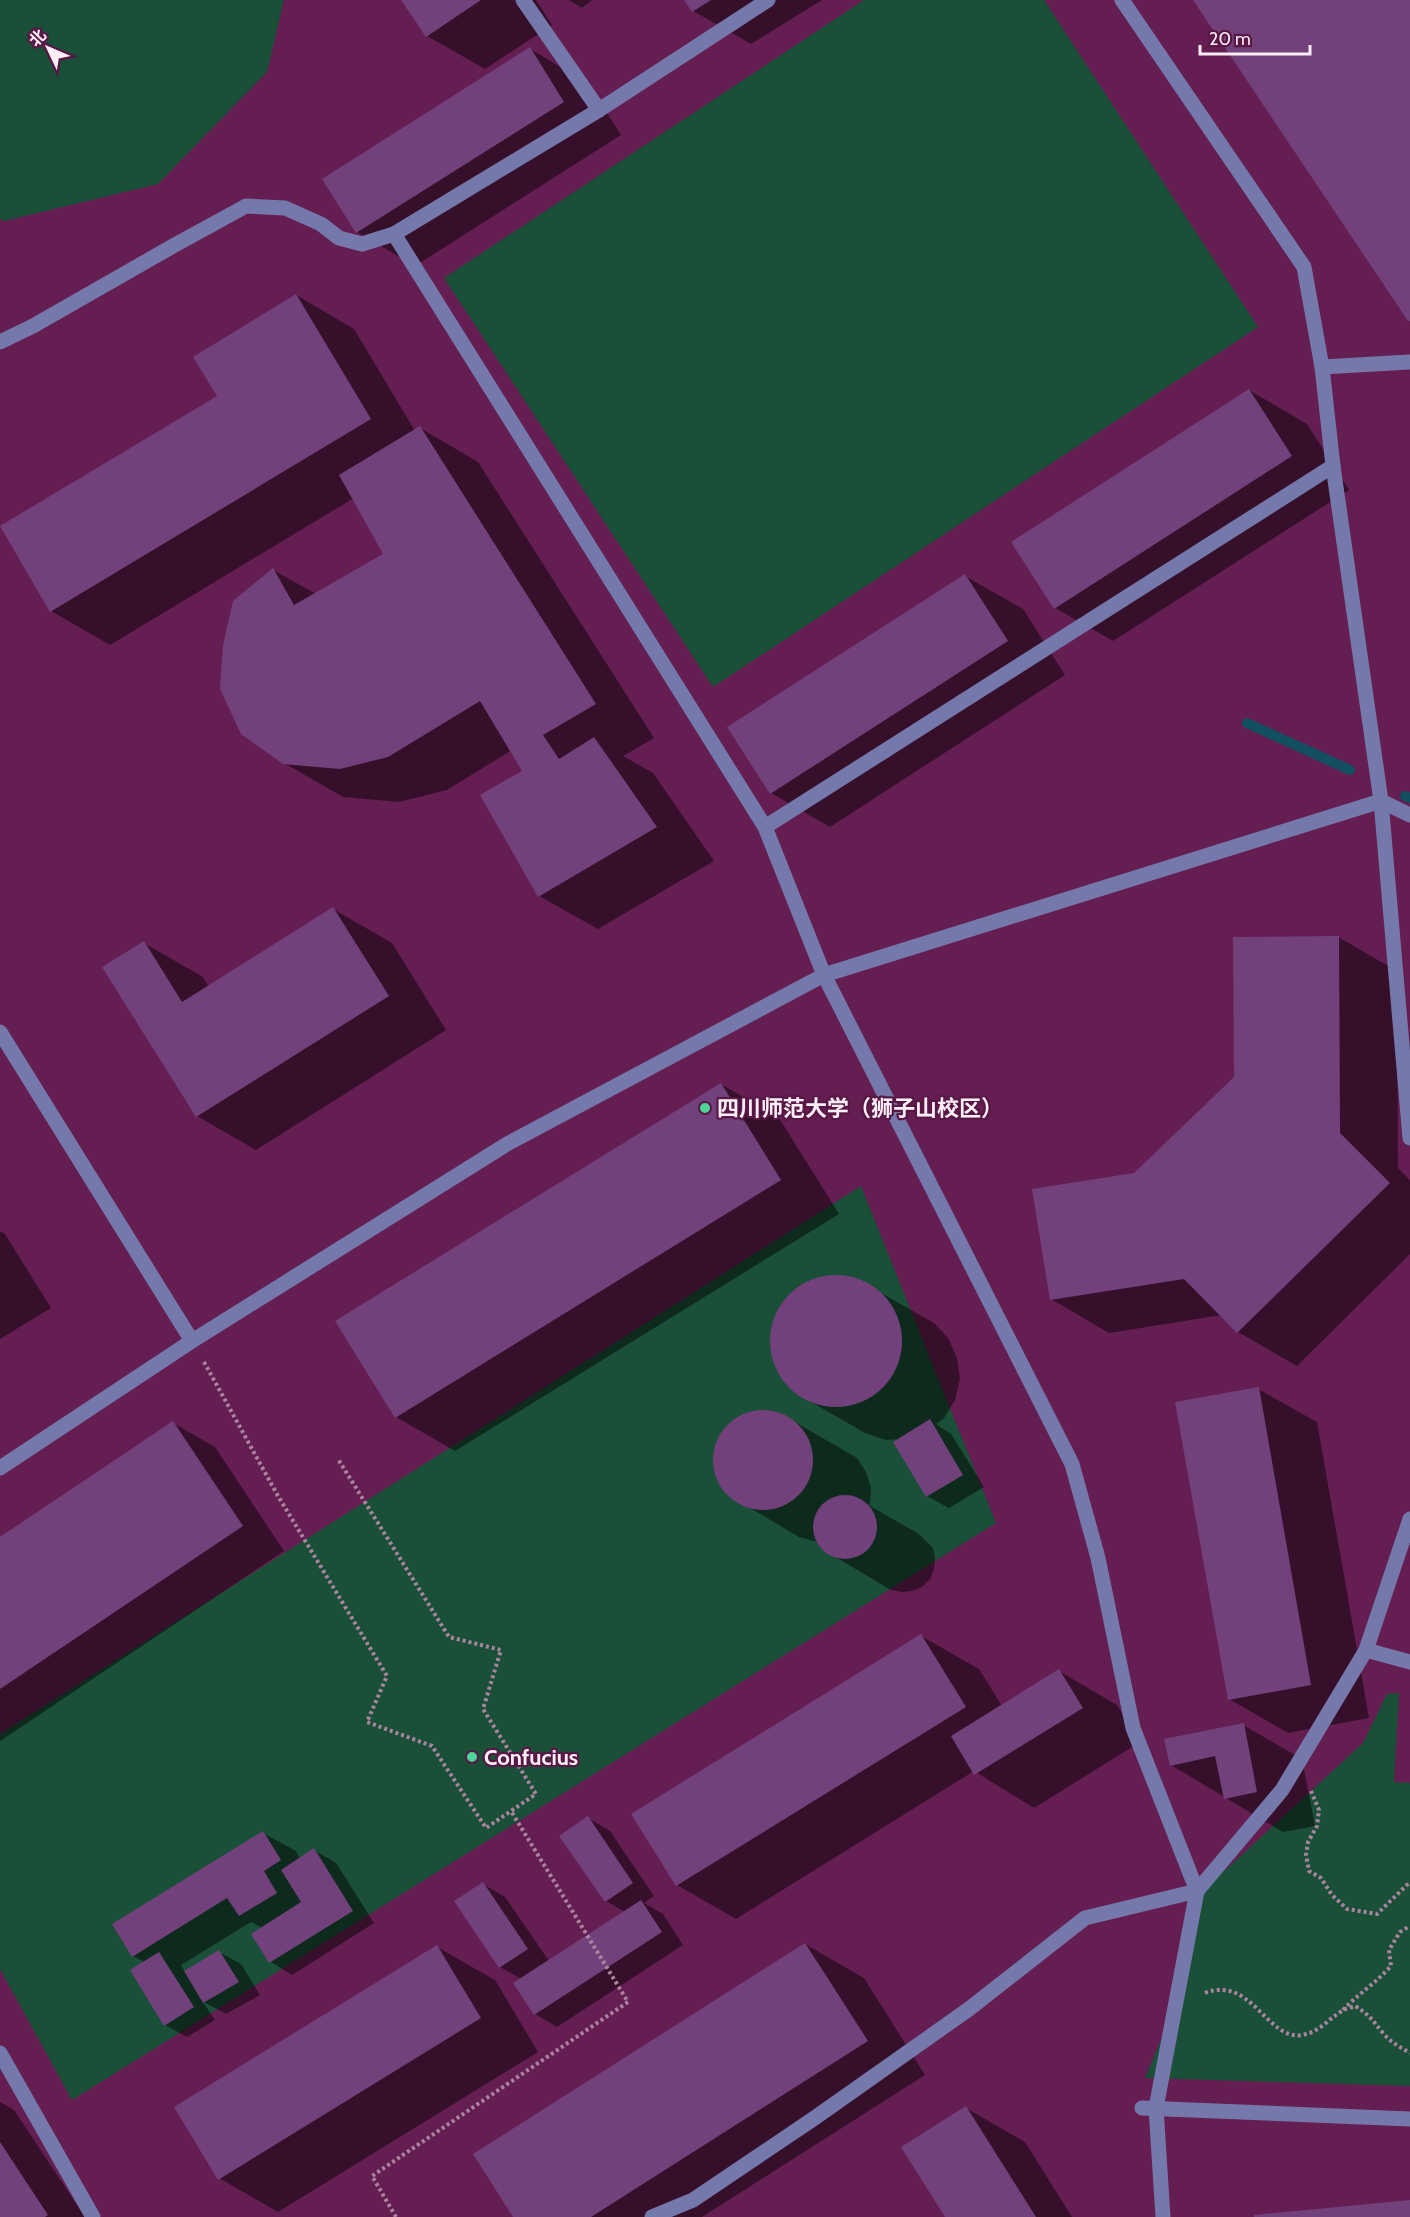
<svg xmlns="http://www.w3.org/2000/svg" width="1410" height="2217" font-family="Cabin,'Noto Sans SC',sans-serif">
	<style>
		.built { fill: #651e51 }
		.green { fill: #1a4f38 }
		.shadow { fill: #0007 }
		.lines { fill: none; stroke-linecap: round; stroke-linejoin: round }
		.stream { stroke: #124f60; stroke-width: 10 }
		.building { fill: #72417c }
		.path { stroke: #ab849f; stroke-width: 4; stroke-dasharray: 3 3; stroke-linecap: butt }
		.minor { stroke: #7578aa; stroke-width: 15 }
		.poi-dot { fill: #4ed399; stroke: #571845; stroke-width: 2 }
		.labels { text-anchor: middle; stroke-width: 4.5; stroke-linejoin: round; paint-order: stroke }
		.poi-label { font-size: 22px; font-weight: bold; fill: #fdedf6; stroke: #571845; text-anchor: start }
	</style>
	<rect width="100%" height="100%" fill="#571845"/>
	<!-- built -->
	<rect class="built" x="0" y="0" width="1410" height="2217"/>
	<!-- green -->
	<g class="green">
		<polygon points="0,0 284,0 267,72 158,184 4,221 0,219"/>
		<polygon points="864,0 1044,0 1258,327 713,687 444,278"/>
		<polygon points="861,1186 996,1523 72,2100 0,1969 0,1734"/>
		<polygon points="1399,1693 1394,1782 1410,1783 1410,2086 1145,2078 1176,2004 1196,1897 1363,1743 1387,1694"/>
	</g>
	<!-- shadow -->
	<g class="shadow">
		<polygon points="403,0 536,0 552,25 485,69 427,36"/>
		<polygon points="569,0 592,0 582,8"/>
		<polygon points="686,0 822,0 751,44 693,11"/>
		<polygon points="530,49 588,83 621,135 415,266 357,232"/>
		<polygon points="296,295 354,329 415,431 420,428 478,462 654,738 623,756 653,773 714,861 598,929 539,896 525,771 512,750 447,790 399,802 343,797 284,763 273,570 316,594 386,554 354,498 110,645 51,611 1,527 219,397"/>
		<polygon points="1249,390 1307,424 1349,490 1113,641 1055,608"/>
		<polygon points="965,576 1023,609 1065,675 830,827 771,793 729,727"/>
		<polygon points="333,909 392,943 446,1030 256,1150 197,1116 104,968 144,943 203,977 209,987"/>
		<polygon points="1338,937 1397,971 1398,1168 1410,1180 1410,1254 1297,1366 1238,1332 1222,1315 1109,1333 1051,1299 1134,1174 1235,1078"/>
		<polygon points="721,1084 779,1118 839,1214 455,1451 396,1417"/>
		<polygon points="0,1231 5,1234 51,1308 0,1339"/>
		<polygon points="834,1277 855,1279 874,1289 934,1323 948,1338 957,1358 960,1379 955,1400 944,1418 936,1424 951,1434 984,1487 949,1508 927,1496 900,1439 886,1440 865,1433 806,1399 789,1386 777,1369 771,1348 772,1327 781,1308 795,1291 813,1281"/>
		<polygon points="1258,1389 1317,1422 1369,1718 1288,1733 1229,1699"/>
		<polygon points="766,1411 783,1415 857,1458 866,1472 871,1488 870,1506 919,1534 933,1548 935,1558 934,1569 930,1579 922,1587 912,1591 902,1592 891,1590 832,1555 823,1549 818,1542 799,1537 740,1502 728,1493 719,1480 715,1466 716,1449 723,1433 734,1421 749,1413"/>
		<polygon points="173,1423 215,1447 284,1551 0,1741 0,1539"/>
		<polygon points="921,1636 979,1669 1002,1706 1059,1671 1117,1705 1140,1742 1034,1808 974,1771 736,1919 677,1885 633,1815"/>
		<polygon points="1243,1725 1302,1759 1315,1826 1283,1832 1171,1765"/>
		<polygon points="588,1818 610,1831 654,1896 644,1903 663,1914 683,1945 557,2027 535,2014 521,1979 500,1967 483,1884 505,1897 549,1961 625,1912 606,1901"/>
		<polygon points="263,1833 296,1851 300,1859 314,1850 336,1863 374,1923 292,1975 271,1962 253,1934 263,1928 251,1922 181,1965 185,1972 219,1952 241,1964 260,1995 226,2014 202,2001 215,2020 187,2037 165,2025 145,1962 133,1956"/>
		<polygon points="805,1944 864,1978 925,2075 702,2217 515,2217"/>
		<polygon points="437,1947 495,1980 538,2052 278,2212 219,2178"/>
		<polygon points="0,2102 14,2110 85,2217 0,2217"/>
		<polygon points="966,2108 1025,2142 1072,2217 947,2217"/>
	</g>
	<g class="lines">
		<!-- stream -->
		<g class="stream">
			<polyline points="1247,723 1350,770"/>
			<polyline points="1405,796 1410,798"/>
		</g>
	</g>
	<!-- building -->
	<g class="building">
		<polygon points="401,0 481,0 426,37"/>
		<polygon points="684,0 711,0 692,12"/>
		<polygon points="1193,0 1410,0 1410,321 1408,321"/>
		<polygon points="530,47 564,102 356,233 322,179"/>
		<polygon points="296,294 371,419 50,612 0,526 217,396 193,357"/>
		<polygon points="1249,389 1292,456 1054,609 1011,542"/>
		<polygon points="420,426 596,704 543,735 559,759 594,737 657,827 538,897 480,795 522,771 480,701 388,757 340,769 283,764 241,734 220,689 223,645 233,601 273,568 294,605 383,554 339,475"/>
		<polygon points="965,574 1008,641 770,794 727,727"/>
		<polygon points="333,907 389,996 196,1117 102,967 144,941 182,1002"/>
		<polygon points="1339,936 1340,1133 1390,1183 1237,1333 1184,1279 1050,1300 1032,1189 1134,1173 1234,1077 1233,937"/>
		<polygon points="721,1083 781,1180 395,1418 335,1321"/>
		<circle cx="836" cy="1341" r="66"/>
		<polygon points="1259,1387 1311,1685 1228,1700 1175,1402"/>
		<circle cx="763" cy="1460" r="50"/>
		<polygon points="930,1419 963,1475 926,1497 893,1442"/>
		<polygon points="173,1421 243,1526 0,1689 0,1537"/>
		<circle cx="845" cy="1527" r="32"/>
		<polygon points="921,1634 966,1707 676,1886 631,1814"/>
		<polygon points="1059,1669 1083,1708 974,1775 951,1736"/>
		<polygon points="1244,1723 1257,1792 1224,1799 1215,1756 1170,1766 1164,1739"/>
		<polygon points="588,1816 633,1883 605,1902 559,1836"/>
		<polygon points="263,1831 281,1860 264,1871 277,1893 239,1916 227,1898 132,1957 112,1924"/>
		<polygon points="314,1848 353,1911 269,1963 251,1934 301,1902 281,1870"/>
		<polygon points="483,1882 528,1949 499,1968 454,1901"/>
		<polygon points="641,1900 662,1932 534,2015 513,1983"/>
		<polygon points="805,1943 868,2041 591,2217 513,2217 473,2154"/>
		<polygon points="437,1945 481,2018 218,2180 174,2107"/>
		<polygon points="219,1950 239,1982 203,2003 184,1971"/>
		<polygon points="159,1952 194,2007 164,2026 130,1970"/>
		<polygon points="966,2106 1036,2217 945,2217 901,2147"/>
		<polygon points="0,2142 48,2215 45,2217 0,2217"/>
		<polygon points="1410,2200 1410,2217 1254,2217 1254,2215"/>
	</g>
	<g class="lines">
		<!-- path -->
		<g class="path">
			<polyline points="204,1362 278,1496 387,1676 367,1722 432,1746 486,1828 536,1794 483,1709 501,1650 449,1637 338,1459"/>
			<polyline points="1311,1791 1319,1810 1317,1826 1308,1842 1306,1855 1309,1871 1321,1878 1332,1895 1347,1909 1377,1914 1410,1882"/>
			<path d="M1205,1993C1252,1975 1267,2041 1302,2035C1320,2032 1328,2019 1342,2011C1345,2008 1351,2008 1355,2006C1370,2015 1372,2020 1383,2033C1390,2042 1400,2047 1410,2053"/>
			<path d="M1343,2010C1358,1994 1376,1983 1391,1966L1389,1950L1400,1932L1410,1926"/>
			<polyline points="396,2217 372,2176 628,2002 511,1811"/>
		</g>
		<!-- minor -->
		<g class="minor">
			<polyline points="523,0 599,110"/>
			<polyline points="1122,0 1304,267 1322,367 1333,466 1381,801 1410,1138"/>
			<polyline points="394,234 765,827 824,975 1072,1464 1098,1558 1133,1728 1197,1891 1085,1918 969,2009 816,2117 693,2200 652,2217"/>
			<polyline points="0,342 33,326 173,246 246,206 285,208 321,224 339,238 362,244 394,234 599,110 768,0"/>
			<polyline points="1322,367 1410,362"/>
			<polyline points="765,827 1333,466"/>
			<polyline points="0,1032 192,1341"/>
			<polyline points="0,1468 192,1341 507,1144 824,975 1381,801 1410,815"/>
			<polyline points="1366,1650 1410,1662"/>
			<polyline points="0,2053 93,2217"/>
			<polyline points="1142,2108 1410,2119"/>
			<polyline points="1163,2217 1156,2108 1197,1891 1282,1790 1366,1650 1410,1519"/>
		</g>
	</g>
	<!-- markers -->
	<g class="poi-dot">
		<circle cx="705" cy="1108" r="6"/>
		<circle cx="472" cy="1757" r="6"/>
	</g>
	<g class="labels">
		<!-- poi labels -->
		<g class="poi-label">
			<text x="717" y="1116">四川师范大学（狮子山校区）</text>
			<text x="484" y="1765">Confucius</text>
		</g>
	</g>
	<!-- north arrow -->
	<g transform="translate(48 48) rotate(314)" stroke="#571845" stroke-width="4.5" paint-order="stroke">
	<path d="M0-4.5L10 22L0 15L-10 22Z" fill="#fdedf6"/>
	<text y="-9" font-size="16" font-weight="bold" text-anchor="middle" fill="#fdedf6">北</text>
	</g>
	<!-- scale -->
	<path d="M1200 45v9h110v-9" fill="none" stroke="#fdedf6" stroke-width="3"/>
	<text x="1209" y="45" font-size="18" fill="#fdedf6" stroke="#571845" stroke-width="4.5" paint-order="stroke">20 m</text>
</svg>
